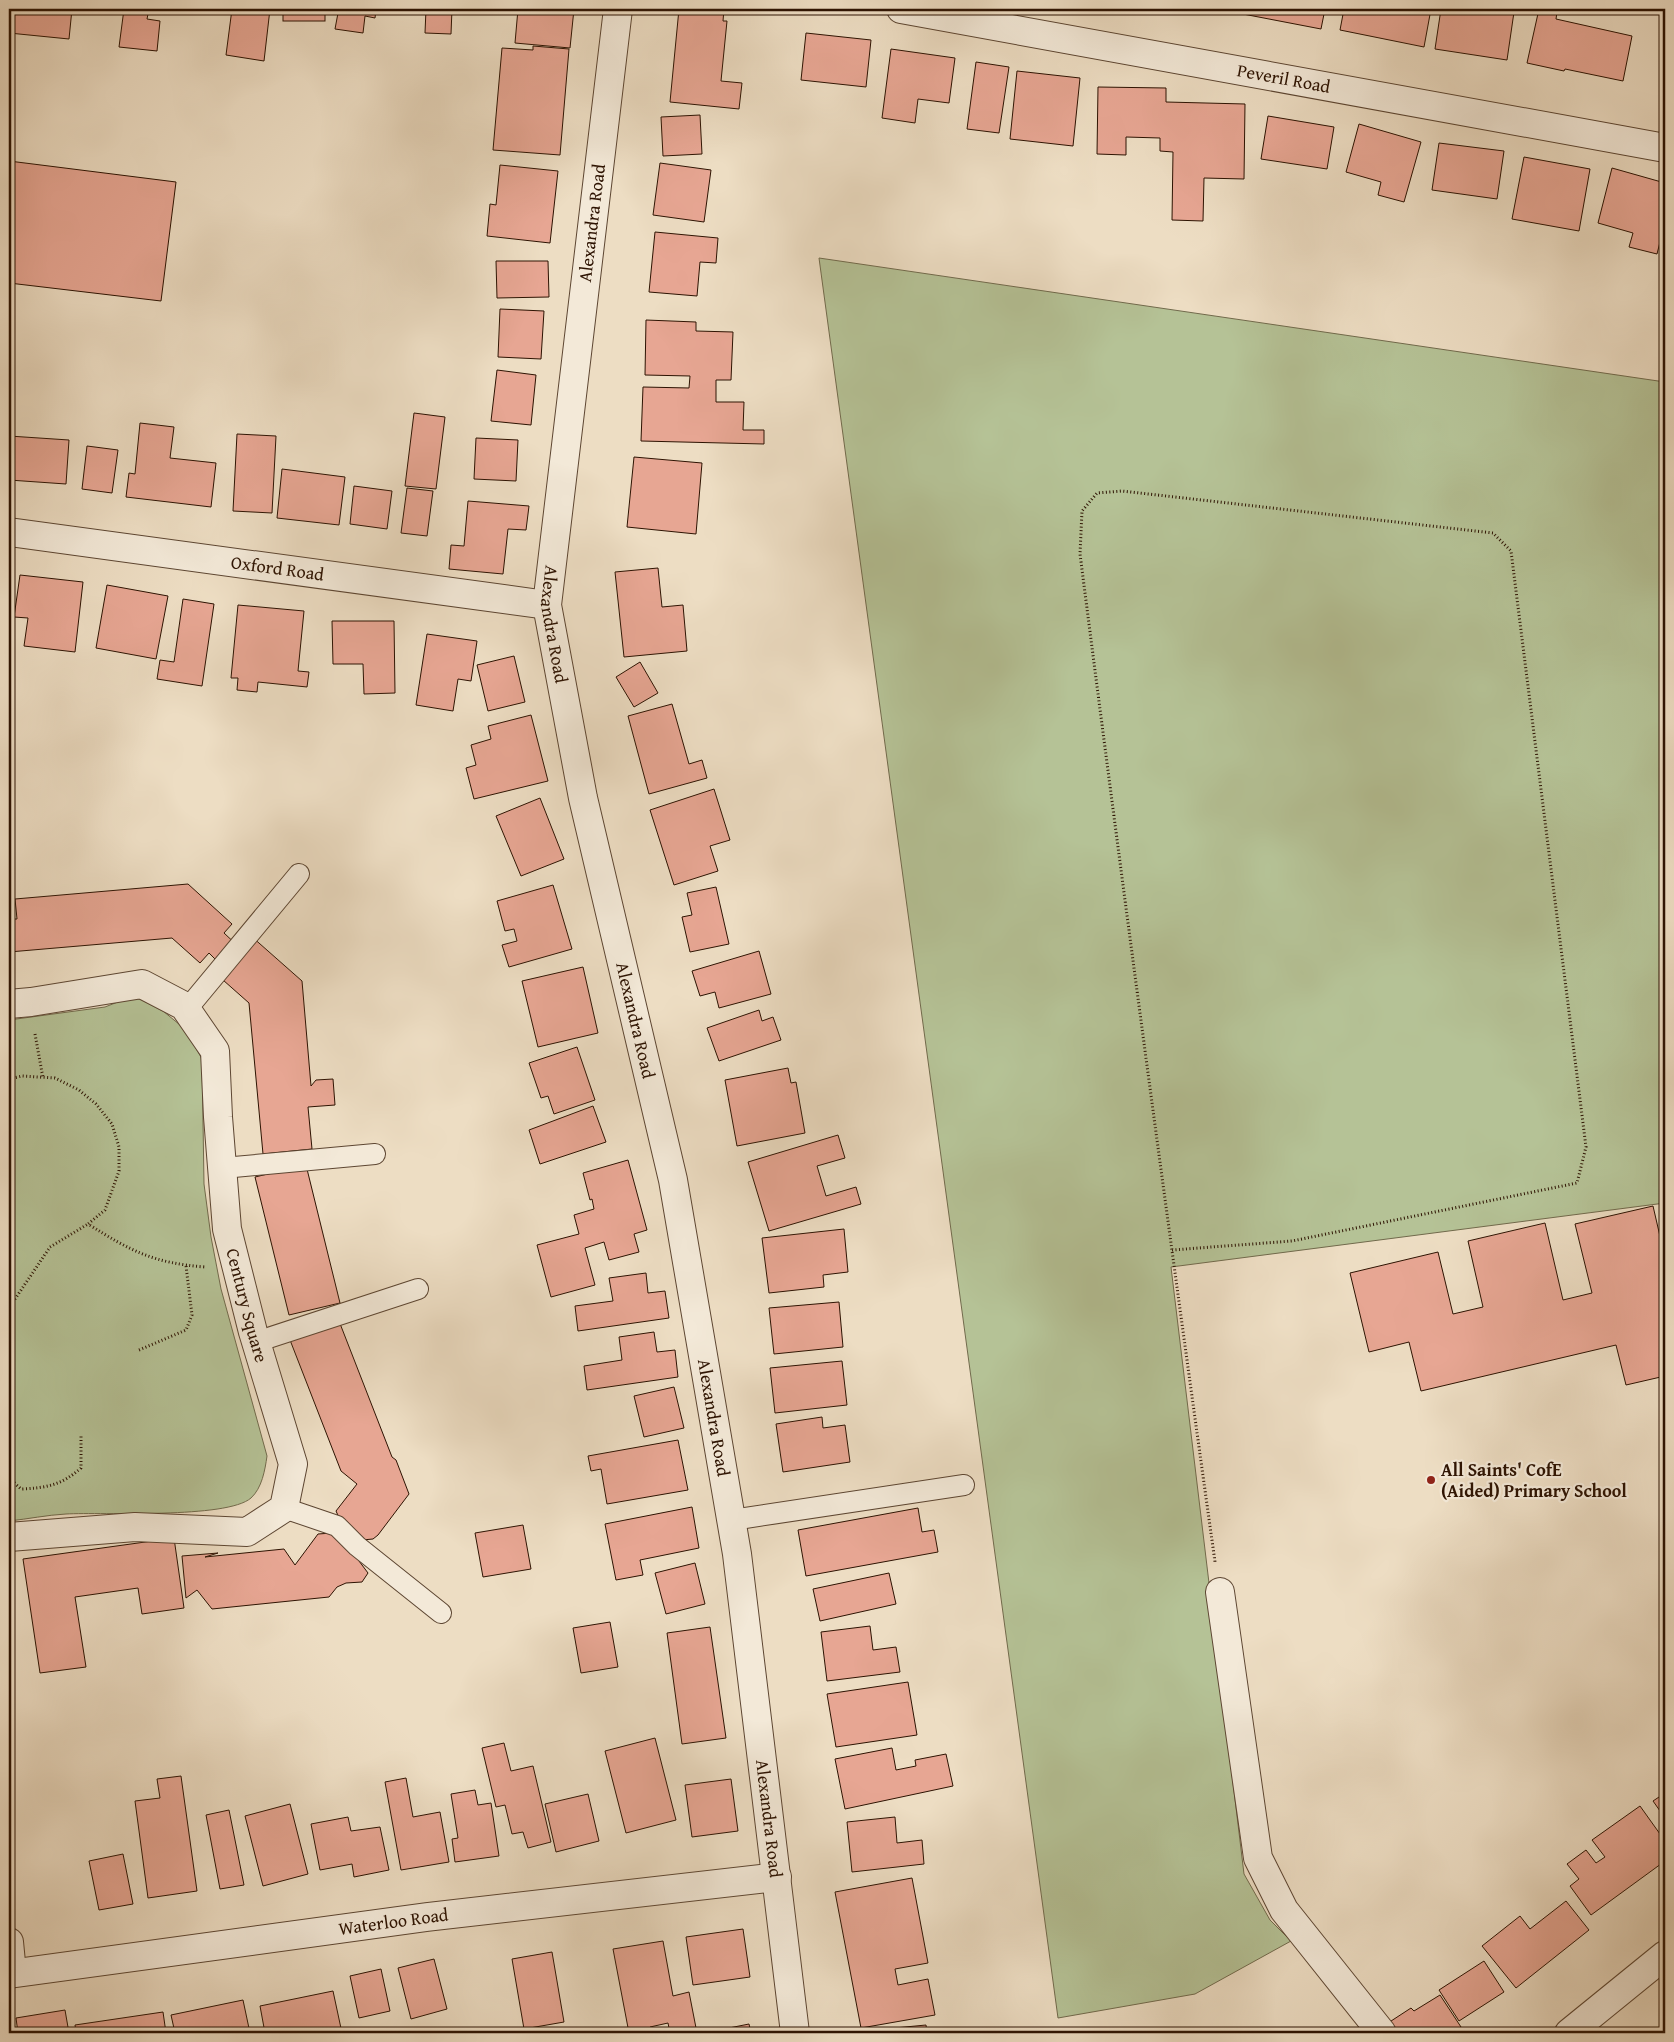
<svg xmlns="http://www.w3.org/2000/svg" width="1674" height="2042" font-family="'Gentium Book Plus',serif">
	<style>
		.green { fill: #b5c296; stroke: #716a4c }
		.building { fill: #e7a693; stroke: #2d1302 }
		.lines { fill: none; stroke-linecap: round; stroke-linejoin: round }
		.service-casing { stroke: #5d4632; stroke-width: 22 }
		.minor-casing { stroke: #5d4632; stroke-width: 30 }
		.tertiary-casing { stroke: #5d4632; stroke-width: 30 }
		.path { stroke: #2d1302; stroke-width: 3; stroke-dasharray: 1 2.5; stroke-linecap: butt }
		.service { stroke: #f3e9d8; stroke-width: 20 }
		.minor { stroke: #f3e9d8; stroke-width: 28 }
		.tertiary { stroke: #f3e9d8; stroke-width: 28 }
		.poi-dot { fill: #8f2418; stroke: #f3e9d8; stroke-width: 2 }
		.labels { text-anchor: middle; stroke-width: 4.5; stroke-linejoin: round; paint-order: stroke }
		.street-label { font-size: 18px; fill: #2d1302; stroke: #f3e9d8 }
		.poi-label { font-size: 18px; font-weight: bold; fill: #2d1302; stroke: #f3e9d8; text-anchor: start }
	</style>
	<rect width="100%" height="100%" fill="#edddc3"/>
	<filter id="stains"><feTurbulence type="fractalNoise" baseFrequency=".004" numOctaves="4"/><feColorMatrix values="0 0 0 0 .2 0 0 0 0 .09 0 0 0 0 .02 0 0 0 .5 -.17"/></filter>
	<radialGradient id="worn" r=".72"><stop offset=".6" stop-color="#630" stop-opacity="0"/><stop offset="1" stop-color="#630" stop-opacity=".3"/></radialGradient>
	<!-- green -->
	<g class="green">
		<polygon points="819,258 1665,382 1665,1203 1171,1267 1244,1874 1270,1920 1291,1941 1195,1994 1058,2018"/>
		<path d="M133,996L163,1011L185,1029L202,1059L204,1184L211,1237L221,1289L267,1456C265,1470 262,1488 251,1498C227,1519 102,1512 66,1514C47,1515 28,1519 9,1521V1020L105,1007Z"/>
	</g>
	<!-- building -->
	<g class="building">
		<polygon points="9,9 72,9 69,39 9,33"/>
		<polygon points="124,9 149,9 147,19 160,21 157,51 119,47"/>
		<polygon points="232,9 270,9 264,61 226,55"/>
		<rect x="283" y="9" width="42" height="12"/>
		<polygon points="328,9 376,9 375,18 365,16 363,33 335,29 338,13 327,12"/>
		<polygon points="426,9 452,9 451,34 425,33"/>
		<polygon points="518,9 574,9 570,48 515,43"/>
		<polygon points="679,9 724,9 723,21 727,21 721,81 742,83 739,109 670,102"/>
		<polygon points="1202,9 1218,9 1218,12"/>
		<polygon points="1244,9 1325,9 1321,29 1243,14"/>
		<polygon points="1344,9 1431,9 1424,47 1340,30"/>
		<polygon points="1441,9 1495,9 1514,12 1507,60 1435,49"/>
		<polygon points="1539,9 1557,12 1556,19 1632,36 1623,81 1565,69 1564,71 1527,63"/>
		<polygon points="806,33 871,40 866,87 801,80"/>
		<polygon points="533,46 569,49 560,155 493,150 502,48 533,50"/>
		<polygon points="891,49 955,58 949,103 918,99 915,123 882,118"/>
		<polygon points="976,62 1009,67 999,133 967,129"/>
		<polygon points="1017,71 1080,78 1073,146 1010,139"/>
		<polygon points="1098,87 1166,88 1166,102 1245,104 1244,179 1204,178 1203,221 1172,220 1173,152 1160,151 1160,138 1126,137 1126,155 1097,154"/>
		<polygon points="700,115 702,154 663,156 661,117"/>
		<polygon points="1268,116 1334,127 1327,169 1261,159"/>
		<polygon points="1359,124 1421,142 1404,202 1378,195 1381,182 1346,172"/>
		<polygon points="1439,143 1504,151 1497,199 1432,190"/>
		<polygon points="1524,157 1590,169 1579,231 1512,219"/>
		<polygon points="9,161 176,182 161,301 9,283"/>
		<polygon points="660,163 711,170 704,222 653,215"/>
		<polygon points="500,165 558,171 550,243 487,236 490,204 496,205"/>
		<polygon points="1612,168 1665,183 1665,222 1657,254 1629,247 1633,233 1598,223"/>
		<polygon points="655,232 718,238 716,263 700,262 697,296 649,292"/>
		<polygon points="496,261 548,261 549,297 497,298"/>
		<polygon points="500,309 544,311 541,359 498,357"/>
		<polygon points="646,320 696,322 696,331 733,332 731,380 716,380 716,402 744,402 743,430 764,430 764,444 641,441 643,387 689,388 690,376 645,375"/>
		<polygon points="497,370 536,375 531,425 491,421"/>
		<polygon points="414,413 445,417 436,489 405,486"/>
		<polygon points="140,423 174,427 170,458 216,463 211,507 126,497 129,473 135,474"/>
		<polygon points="237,434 276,436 272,513 233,511"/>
		<polygon points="9,436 69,440 66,484 9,480"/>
		<polygon points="476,438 518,440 516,481 474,479"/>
		<polygon points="87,446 118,450 112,493 82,489"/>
		<polygon points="634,457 702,463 696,534 627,527"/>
		<polygon points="282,469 345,477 339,525 277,518"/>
		<polygon points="354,486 392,491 387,529 350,524"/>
		<polygon points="407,488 433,491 427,536 401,533"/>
		<polygon points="468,501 529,506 526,530 508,529 503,574 449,569 451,545 464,546"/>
		<polygon points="658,568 662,607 683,605 687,651 624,657 615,572"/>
		<polygon points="20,575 83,582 75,652 24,646 28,618 14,617"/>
		<polygon points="107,585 168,596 156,659 96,648"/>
		<polygon points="183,599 214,604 202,686 157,679 160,660 174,662"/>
		<polygon points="238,605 304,611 298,671 309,672 307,687 258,682 257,692 237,690 238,678 231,678"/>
		<polygon points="332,621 394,621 395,693 364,694 363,664 333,664"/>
		<polygon points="427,634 477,641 471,681 458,679 453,711 416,705"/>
		<polygon points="514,656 525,702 488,711 477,665"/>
		<polygon points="640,662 658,693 634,707 616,677"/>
		<polygon points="672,704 689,764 702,760 707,778 649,794 628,716"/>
		<polygon points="531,715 548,781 474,799 466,768 476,765 471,745 491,739 488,726"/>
		<polygon points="714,789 730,840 710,846 718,871 674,885 650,810"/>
		<polygon points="540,798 564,859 521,876 496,816"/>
		<polygon points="188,884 232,924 224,933 240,948 251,936 302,981 311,1086 316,1080 333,1079 335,1105 308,1107 312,1149 263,1154 249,1003 223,980 222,966 209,953 200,963 172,938 9,952 9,919 17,919 15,899"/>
		<polygon points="553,885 572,949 509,967 502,945 517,941 514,929 505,931 497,901"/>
		<polygon points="716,887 729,944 690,952 682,917 692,915 687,893"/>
		<polygon points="759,951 771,994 719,1008 715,992 700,996 692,971"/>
		<polygon points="583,967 598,1033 538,1047 522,981"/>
		<polygon points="759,1010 762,1021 773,1017 781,1040 719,1061 707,1028"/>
		<polygon points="577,1047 595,1100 554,1114 548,1096 541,1098 529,1063"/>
		<polygon points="788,1068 791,1083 796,1082 805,1133 737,1146 725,1080"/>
		<polygon points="593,1106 606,1142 540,1164 529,1130"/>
		<polygon points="838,1135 845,1158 817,1166 826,1196 856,1187 861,1204 769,1231 748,1162"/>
		<polygon points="628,1160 647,1230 634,1234 639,1252 609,1260 604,1242 585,1248 595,1285 551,1297 537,1245 579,1234 574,1215 594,1209 592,1199 590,1200 583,1173"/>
		<polygon points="306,1165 340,1303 289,1315 255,1177"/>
		<polygon points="1653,1206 1665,1258 1665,1376 1626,1385 1616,1345 1421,1391 1409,1342 1369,1352 1350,1273 1438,1252 1453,1314 1483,1307 1468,1241 1545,1223 1563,1300 1592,1293 1575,1224"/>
		<polygon points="844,1229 848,1272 823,1275 824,1287 769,1293 762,1238"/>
		<polygon points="646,1273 648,1293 665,1291 669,1318 578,1331 575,1306 613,1301 609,1278"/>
		<polygon points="839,1302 843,1347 774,1354 769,1308"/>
		<polygon points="339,1321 392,1457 396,1460 409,1494 378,1535 373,1539 362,1540 353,1553 368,1573 362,1582 346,1583 337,1587 329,1597 212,1609 197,1590 186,1598 182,1556 218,1553 205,1557 284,1549 295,1565 318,1534 332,1533 341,1522 336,1511 357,1484 341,1471 290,1340"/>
		<polygon points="654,1332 657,1352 675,1350 678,1377 587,1390 584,1366 622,1360 619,1337"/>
		<polygon points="842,1361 847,1405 775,1413 770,1368"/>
		<polygon points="674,1387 684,1428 644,1437 634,1396"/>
		<polygon points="822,1417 823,1428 845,1425 850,1462 783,1472 776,1424"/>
		<polygon points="678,1440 688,1490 607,1504 601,1469 591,1471 588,1456"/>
		<polygon points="692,1507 699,1548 640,1560 643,1575 616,1580 605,1524"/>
		<polygon points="918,1508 922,1532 934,1530 938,1552 806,1576 798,1530"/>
		<polygon points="523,1525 531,1569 483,1577 475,1533"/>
		<polygon points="174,1538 184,1608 142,1614 138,1588 75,1597 86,1667 40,1673 23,1559"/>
		<polygon points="695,1563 705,1604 666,1614 655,1573"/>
		<polygon points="889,1573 896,1604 820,1621 813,1589"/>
		<polygon points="610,1622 618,1667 581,1673 573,1628"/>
		<polygon points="870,1626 873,1650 896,1647 900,1672 827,1681 821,1632"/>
		<polygon points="710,1627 726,1738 682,1744 667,1633"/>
		<polygon points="908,1682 917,1735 836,1747 827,1694"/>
		<polygon points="655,1738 676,1820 626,1833 605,1751"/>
		<polygon points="504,1743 511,1771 533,1766 551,1842 528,1848 523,1832 512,1834 505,1805 496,1807 482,1748"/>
		<polygon points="892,1748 896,1770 916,1766 915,1760 946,1754 953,1786 845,1809 835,1759"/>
		<polygon points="181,1776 197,1891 148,1898 135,1801 160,1798 157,1779"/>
		<polygon points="406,1778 413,1817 440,1812 449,1862 401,1870 385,1782"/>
		<polygon points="731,1779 738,1831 692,1837 685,1785"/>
		<polygon points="475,1790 478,1805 491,1803 499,1856 455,1862 452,1839 458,1838 451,1794"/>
		<polygon points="1665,1793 1665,1818 1653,1801"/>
		<polygon points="588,1794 599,1841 556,1852 545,1804"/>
		<polygon points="290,1804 308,1874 263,1886 245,1816"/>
		<polygon points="1640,1806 1665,1841 1665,1861 1591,1915 1570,1886 1579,1879 1567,1864 1586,1850 1596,1863 1605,1857 1592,1840"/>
		<polygon points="229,1810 244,1885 220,1889 206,1815"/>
		<polygon points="348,1817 351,1831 380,1827 389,1870 354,1877 352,1864 320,1870 311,1824"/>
		<polygon points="895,1817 897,1843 922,1840 924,1864 852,1872 847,1822"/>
		<polygon points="123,1854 133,1904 99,1910 89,1861"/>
		<polygon points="912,1878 928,1963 895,1969 898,1985 928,1979 935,2015 861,2028 835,1892"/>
		<polygon points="1566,1901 1589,1930 1516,1988 1482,1946 1520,1916 1530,1929"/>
		<polygon points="743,1929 750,1977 693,1985 686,1937"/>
		<polygon points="663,1941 673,1996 689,1992 697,2033 670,2033 668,2023 650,2027 651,2033 629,2033 613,1949"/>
		<polygon points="552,1952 564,2022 524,2029 512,1959"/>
		<polygon points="434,1959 447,2009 411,2019 398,1968"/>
		<polygon points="1484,1961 1504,1992 1459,2021 1439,1990"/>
		<polygon points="381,1969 390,2011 359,2018 350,1976"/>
		<polygon points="333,1991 342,2033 265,2033 260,2006"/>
		<polygon points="1440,1995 1461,2027 1452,2033 1395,2033 1388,2023 1411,2008 1414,2011"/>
		<polygon points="243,2000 250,2033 175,2033 171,2015"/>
		<polygon points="65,2010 69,2033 18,2033 16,2018"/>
		<polygon points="163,2012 166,2033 76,2033 75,2025"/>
		<polygon points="749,2024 751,2033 719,2033 719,2030"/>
		<polygon points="926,2025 927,2033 854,2033 853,2032"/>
	</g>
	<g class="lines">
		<!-- service casing -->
		<g class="service-casing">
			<g id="service">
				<polyline points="187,1009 299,874"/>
				<polyline points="223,1168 375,1154"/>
				<polyline points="256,1342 418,1289"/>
				<polyline points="284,1508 337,1526 357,1546 441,1613"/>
				<polyline points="732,1520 964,1485"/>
			</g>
		</g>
		<!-- minor casing -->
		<g class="minor-casing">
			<g id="minor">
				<path id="s1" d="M618,9L547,605L583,798L673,1180L737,1554L795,2033"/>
				<path id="s2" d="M901,9L1665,148"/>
				<path id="s3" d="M9,532L547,605"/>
				<path id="s4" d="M9,1004L31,1002L142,984L184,1006L215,1051L218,1117L227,1229L253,1332L293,1464L284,1508L247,1532L135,1527L9,1537"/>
				<polyline points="1220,1592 1258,1858 1284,1910 1382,2033"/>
				<polyline points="9,1942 12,1973"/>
				<path id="s5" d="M9,1974L427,1917L777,1877"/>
			</g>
		</g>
		<!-- tertiary casing -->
		<g class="tertiary-casing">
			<polyline id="tertiary" points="1569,2033 1665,1955"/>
		</g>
		<!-- path -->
		<g class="path">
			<polyline points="35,1034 43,1078"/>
			<path d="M9,1079L22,1076L55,1078L79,1090L96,1104L112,1124L119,1147V1171L105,1210L88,1224C131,1251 153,1263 205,1267"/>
			<path d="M1172,1250L1292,1241L1577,1183L1586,1147L1511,551L1493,533L1122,491L1097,493L1082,511L1080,554C1123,890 1168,1226 1215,1562"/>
			<polyline points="9,1308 50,1247 88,1224"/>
			<polyline points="139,1350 186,1330 192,1315 186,1266"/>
			<path d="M9,1478L21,1489C46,1488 62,1485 81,1468V1434"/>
		</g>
		<!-- service -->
		<use href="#service" class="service"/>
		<!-- minor -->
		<use href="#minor" class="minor"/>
		<!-- tertiary -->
		<use href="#tertiary" class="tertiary"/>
	</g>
	<!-- markers -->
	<circle class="poi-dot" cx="1431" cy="1480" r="5"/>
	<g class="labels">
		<!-- street labels -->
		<g class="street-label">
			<text dy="6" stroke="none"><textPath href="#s2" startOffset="389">Peveril Road</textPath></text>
			<text transform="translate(592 223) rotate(-83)" y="6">Alexandra Road</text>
			<text dy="6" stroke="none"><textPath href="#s3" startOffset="271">Oxford Road</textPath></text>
			<text dy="6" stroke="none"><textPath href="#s1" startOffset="620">Alexandra Road</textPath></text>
			<text dy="6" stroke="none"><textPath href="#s1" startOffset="1025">Alexandra Road</textPath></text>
			<text dy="6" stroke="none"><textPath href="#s4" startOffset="494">Century Square</textPath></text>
			<text dy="6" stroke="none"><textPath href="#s1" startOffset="1430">Alexandra Road</textPath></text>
			<text dy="6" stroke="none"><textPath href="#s1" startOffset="1835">Alexandra Road</textPath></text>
			<text dy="6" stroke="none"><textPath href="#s5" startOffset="388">Waterloo Road</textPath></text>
		</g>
		<!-- poi labels -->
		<g class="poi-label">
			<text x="1441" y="1476">All Saints' CofE<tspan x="1441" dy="21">(Aided) Primary School</tspan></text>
		</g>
	</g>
	<!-- margin -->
	<rect width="1674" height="2042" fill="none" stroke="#edddc3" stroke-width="30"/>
	<rect x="10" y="10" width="1654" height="2022" fill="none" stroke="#2d1302" stroke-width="2.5"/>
	<rect x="15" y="15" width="1644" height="2012" fill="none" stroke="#2d1302"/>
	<rect width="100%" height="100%" filter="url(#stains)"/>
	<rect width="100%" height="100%" fill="url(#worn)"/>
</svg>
